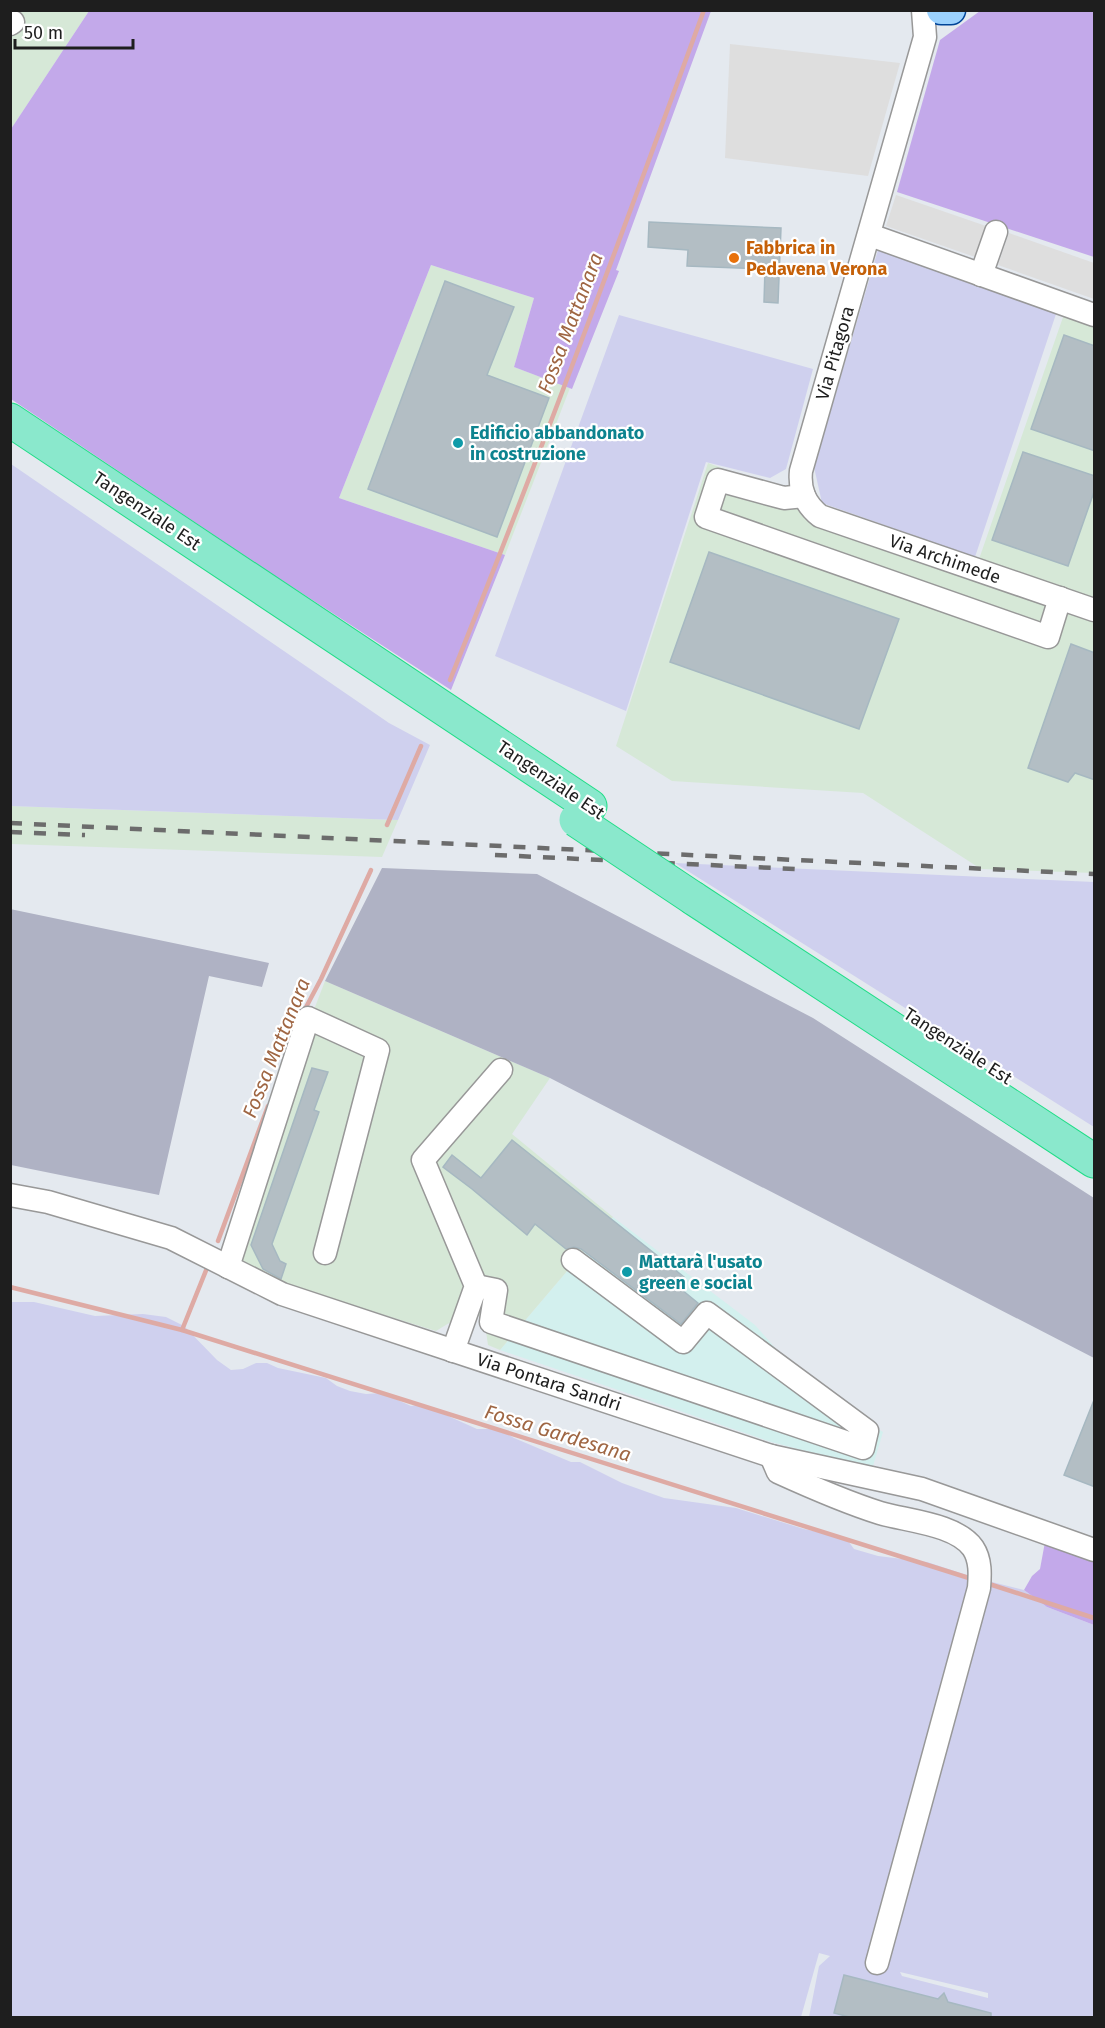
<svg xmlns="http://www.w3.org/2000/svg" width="1105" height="2028" font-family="'Fira Sans',sans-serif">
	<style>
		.commercial { fill: #d3f0ee }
		.industrial { fill: #d6e8d7 }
		.construction { fill: #afb2c4 }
		.farmland { fill: #cfd0ee; fill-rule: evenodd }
		.grass { fill: #c3a9ea }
		.parking { fill: #dedede }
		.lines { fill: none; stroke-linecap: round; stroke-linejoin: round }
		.stream { stroke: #deaaa4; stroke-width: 4.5 }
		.building { fill: #b3bec4; stroke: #a6b8c1; stroke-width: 1.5 }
		.minor-casing { stroke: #989898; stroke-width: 25 }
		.major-casing { stroke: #004498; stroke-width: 31 }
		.highway-casing { stroke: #21dd87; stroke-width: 35 }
		.minor { stroke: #fff; stroke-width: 22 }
		.major { stroke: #9bd1fd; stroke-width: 28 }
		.highway { stroke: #8ae8cc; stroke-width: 33 }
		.rail { stroke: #6c6c6c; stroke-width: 4.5; stroke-dasharray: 12 12; stroke-linecap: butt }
		.highway-bridge-casing { stroke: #21dd87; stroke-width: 35; stroke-linecap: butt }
		.highway-bridge { stroke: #8ae8cc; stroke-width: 33 }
		.food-dot { fill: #e8710a; stroke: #fff; stroke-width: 2 }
		.culture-dot { fill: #0f9aa8; stroke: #fff; stroke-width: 2 }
		.labels { text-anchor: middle; stroke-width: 4.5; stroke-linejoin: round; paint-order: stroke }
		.food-label { font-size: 18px; font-weight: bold; fill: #c56008; stroke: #fff; text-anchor: start }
		.street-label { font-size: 18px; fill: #1e1e1e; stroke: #fff }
		.culture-label { font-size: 18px; font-weight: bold; fill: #0d838f; stroke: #fff; text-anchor: start }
		.water-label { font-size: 20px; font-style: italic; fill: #9f6643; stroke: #fff }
	</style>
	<rect width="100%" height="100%" fill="#e4e9ef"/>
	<!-- commercial -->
	<polygon class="commercial" points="613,1217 755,1325 808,1385 883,1432 873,1466 857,1464 771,1442 500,1350"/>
	<!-- industrial -->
	<g class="industrial">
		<polygon points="11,11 89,11 11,129"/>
		<polygon points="431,265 534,298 514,367 570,388 505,555 339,498"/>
		<polygon points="1070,297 1094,305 1094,873 981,869 863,793 672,781 616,746 708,463 978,562"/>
		<polygon points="11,806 398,820 382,857 11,844"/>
		<polygon points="325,981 550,1078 512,1134 613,1217 500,1350 488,1345 484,1318 463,1309 459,1317 436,1331 277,1282 221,1252"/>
	</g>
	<!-- construction -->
	<g class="construction">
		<polygon points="382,868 537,874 813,1018 1094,1198 1094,1358 550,1078 325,981"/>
		<polygon points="10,909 269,963 262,987 209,976 159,1195 11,1165"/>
	</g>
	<!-- farmland -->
	<g class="farmland">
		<polygon points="878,250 1056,314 975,557 822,503 814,467"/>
		<polygon points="619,315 813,369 786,469 770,478 706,462 626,711 495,656"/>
		<polygon points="11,464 389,723 430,745 398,820 11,806"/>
		<polygon points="675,863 1094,882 1094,1127"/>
		<path d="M11,1302H34L95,1316L143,1314L166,1317L184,1326L217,1360L231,1370L243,1369L256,1363H267L278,1368L326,1378L337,1386L350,1391L366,1394L382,1393L411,1406L418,1405L437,1411L477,1429H500L514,1438L571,1462H580L622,1483L664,1498L736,1508L804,1529L846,1538L854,1549L878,1556L927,1562L976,1578L1024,1590L1047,1607L1094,1625V2017H809L819,1966L830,1956L819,1953L801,2017L11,2018ZM900,1972L988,1993V1998L902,1976Z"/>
	</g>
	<!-- grass -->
	<g class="grass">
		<polygon points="89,11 711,11 616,270 619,271 572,389 514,367 534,298 431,265 339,498 505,555 451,690 263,568 11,399 11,129"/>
		<polygon points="980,11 1094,11 1094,257 897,192 940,40"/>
		<polygon points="1045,1542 1094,1561 1094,1625 1047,1607 1024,1590 1032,1576 1040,1569"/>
	</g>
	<!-- parking -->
	<g class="parking">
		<polygon points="730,44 900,63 868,176 725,158"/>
		<polygon points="896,195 986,226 975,257 886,226"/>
		<polygon points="1009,233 1094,263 1094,299 998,265"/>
	</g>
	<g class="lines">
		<!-- stream -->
		<g class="stream">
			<path d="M450,680C539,458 622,235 704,10"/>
			<polyline points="387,825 421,746"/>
			<polyline points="304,1011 321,979 371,870"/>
			<polyline points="218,1241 268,1106"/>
			<polyline points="10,1287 182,1330 972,1579"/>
			<polyline points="182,1330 207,1268"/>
			<polyline points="986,1583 1094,1618"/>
		</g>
	</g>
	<!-- building -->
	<g class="building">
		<polygon points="649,222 781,228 778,303 764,302 765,269 687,266 688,250 648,247"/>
		<polygon points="445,281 514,307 487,375 549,398 497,537 368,489"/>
		<polygon points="1064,335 1095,346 1095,451 1031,429"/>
		<polygon points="1023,452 1095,476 1095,489 1068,566 992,540"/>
		<polygon points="709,552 899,619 859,729 670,662"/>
		<polygon points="1071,644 1095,653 1095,780 1075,773 1068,782 1028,768"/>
		<polygon points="312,1068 328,1072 314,1110 319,1112 272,1244 280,1261 286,1264 281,1279 263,1269 251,1245"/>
		<polygon points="512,1140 684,1277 676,1285 698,1303 681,1324 581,1249 574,1247 566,1249 535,1224 527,1235 472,1189 443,1167 452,1155 481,1178"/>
		<polygon points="1094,1400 1095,1400 1095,1487 1064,1475"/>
		<polygon points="844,1975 938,1999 944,1993 948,2002 991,2013 991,2018 853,2018 834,2013"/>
	</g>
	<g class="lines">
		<!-- minor casing -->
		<g class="minor-casing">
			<g id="minor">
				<path d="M923,10L925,37L801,471C799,490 805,504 820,516L1094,610"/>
				<polyline points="10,24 13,22"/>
				<polyline points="870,235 1094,315"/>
				<polyline points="981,275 996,232"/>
				<polyline points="804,496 784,498 718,480 706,517 1048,637 1060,598"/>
				<polyline points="10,1195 48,1202 171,1238 282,1294 771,1456 922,1489 1094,1550"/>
				<polyline points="228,1267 308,1018 378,1050 325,1253"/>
				<polyline points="476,1286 496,1290 491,1322 863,1448 867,1431 707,1313 683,1342 573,1260"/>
				<polyline points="453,1351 476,1286 423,1160 501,1070"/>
				<path d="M771,1456L778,1472C811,1487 845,1502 880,1513C907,1521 956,1524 973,1548C981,1560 980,1575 979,1588L877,1963"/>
			</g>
		</g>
		<!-- major casing -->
		<g class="major-casing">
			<polyline id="major" points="941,10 951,10"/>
		</g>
		<!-- highway casing -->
		<g class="highway-casing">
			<g id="highway">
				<polyline points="10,420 590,806"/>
				<polyline points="693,898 1094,1161"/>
			</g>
		</g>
		<!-- minor -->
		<use href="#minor" class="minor"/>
		<!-- major -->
		<use href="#major" class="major"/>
		<!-- highway -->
		<use href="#highway" class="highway"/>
		<!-- rail -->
		<g class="rail">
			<polyline points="10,823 1094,874"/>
			<polyline points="10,832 85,835"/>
			<polyline points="495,855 795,869"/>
		</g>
		<!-- highway-bridge casing -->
		<g class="highway-bridge-casing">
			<polyline id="highway-bridge" points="576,820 693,898"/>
		</g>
		<!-- highway-bridge -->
		<use href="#highway-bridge" class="highway-bridge"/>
	</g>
	<!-- markers -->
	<circle class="food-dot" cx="734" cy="258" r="6"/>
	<g class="culture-dot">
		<circle cx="458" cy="443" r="6"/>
		<circle cx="627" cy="1272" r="6"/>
	</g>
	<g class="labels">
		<!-- food labels -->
		<g class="food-label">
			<text x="746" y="254">Fabbrica in<tspan x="746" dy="21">Pedavena Verona</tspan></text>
		</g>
		<!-- street labels -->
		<g class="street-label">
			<text transform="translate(835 353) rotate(-74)" y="6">Via Pitagora</text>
			<text transform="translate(147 511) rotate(34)" y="6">Tangenziale Est</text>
			<text transform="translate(945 559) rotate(19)" y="6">Via Archimede</text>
			<text transform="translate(551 780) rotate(34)" y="6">Tangenziale Est</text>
			<text transform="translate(958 1046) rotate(33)" y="6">Tangenziale Est</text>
			<text transform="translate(549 1382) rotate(18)" y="6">Via Pontara Sandri</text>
		</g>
		<!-- culture labels -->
		<g class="culture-label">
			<text x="470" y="439">Edificio abbandonato<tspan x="470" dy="21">in costruzione</tspan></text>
			<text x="639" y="1268">Mattarà l'usato<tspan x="639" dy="21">green e social</tspan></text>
		</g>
		<!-- water labels -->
		<g class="water-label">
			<text transform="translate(570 323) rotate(-69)" y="7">Fossa Mattanara</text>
			<text transform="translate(276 1048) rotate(-68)" y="7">Fossa Mattanara</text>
			<text transform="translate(558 1433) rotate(17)" y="7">Fossa Gardesana</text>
		</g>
	</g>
	<!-- border -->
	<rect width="1105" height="2028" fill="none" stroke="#1e1e1e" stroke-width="24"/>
	<!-- scale -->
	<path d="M15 39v9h118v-9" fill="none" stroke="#1e1e1e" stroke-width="3"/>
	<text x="24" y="39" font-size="18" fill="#1e1e1e" stroke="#ffffff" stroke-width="4.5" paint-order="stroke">50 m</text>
</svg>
